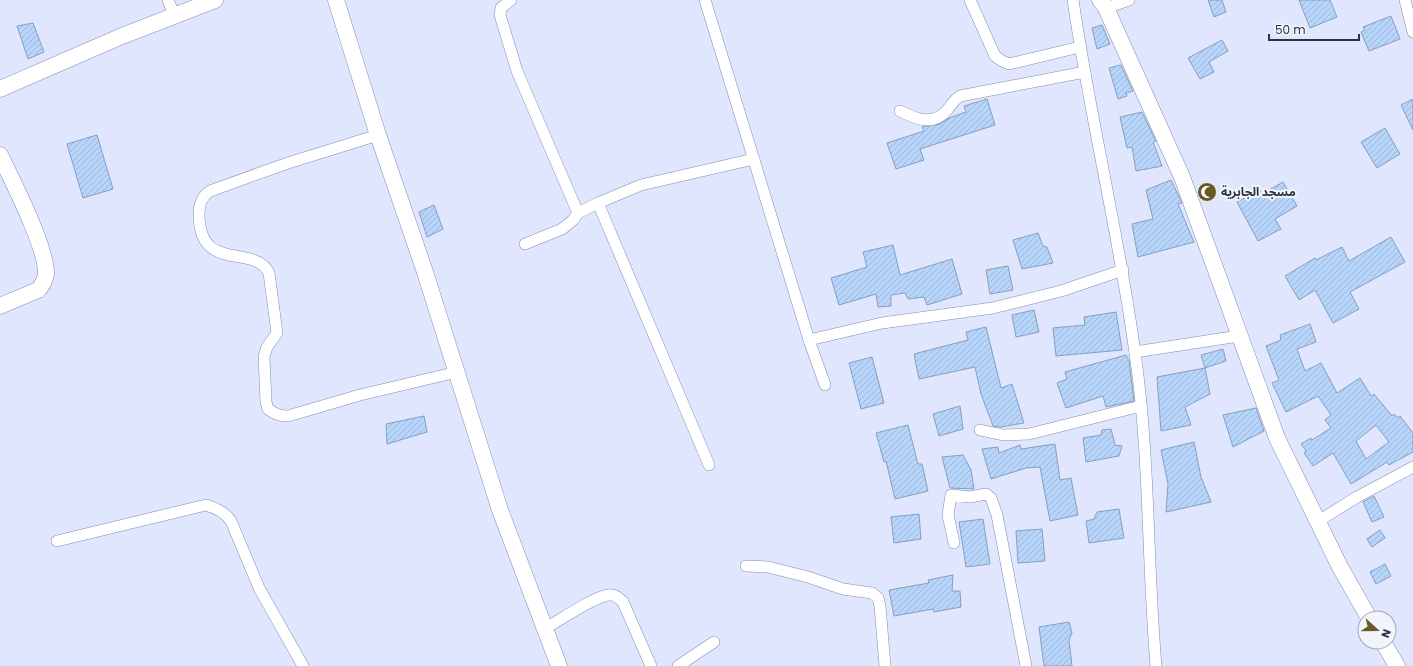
<svg xmlns="http://www.w3.org/2000/svg" width="1413" height="666" font-family="Poppins,'Noto Sans Arabic',sans-serif">
	<style>
		.building { fill: url(#building-hatch); stroke: #859fbf; fill-rule: evenodd }
		.lines { fill: none; stroke-linecap: round; stroke-linejoin: round }
		.street-casing { stroke: #848cb1; stroke-width: 12 }
		.secondary-casing { stroke: #848cb1; stroke-width: 17 }
		.street { stroke: #fff; stroke-width: 11 }
		.secondary { stroke: #fff; stroke-width: 16 }
		.labels { text-anchor: middle; stroke-width: 4; stroke-linejoin: round; paint-order: stroke }
		.poi-label { font-size: 12px; font-weight: bold; fill: #2e3141; stroke: #f2f4fc; text-anchor: start }
	</style>
	<defs>
		<pattern id="building-hatch" width="6" height="6" patternUnits="userSpaceOnUse"><rect width="6" height="6" fill="#b7d5fa"/><path d="M-1 1l2-2M0 6l6-6M5 7l2-2" fill="none" stroke="#9eb7d8"/></pattern>
	</defs>
	<rect width="100%" height="100%" fill="#e0e6fe"/>
	<!-- building -->
	<g class="building">
		<polygon points="1208,0 1222,0 1226,12 1214,17"/>
		<polygon points="1299,0 1330,0 1337,17 1310,28"/>
		<polygon points="1391,16 1400,39 1369,51 1361,32 1365,30 1363,27"/>
		<polygon points="33,23 44,52 28,59 17,26"/>
		<polygon points="1102,25 1110,44 1097,49 1092,28"/>
		<polygon points="1222,40 1228,51 1209,62 1214,72 1200,79 1188,58"/>
		<polygon points="1121,65 1133,91 1126,93 1127,96 1118,99 1109,68"/>
		<polygon points="987,99 995,125 920,149 924,160 896,169 887,143 924,131 922,127 940,124 949,118 966,112 964,106"/>
		<polygon points="1413,99 1413,130 1401,105"/>
		<polygon points="1142,112 1156,141 1153,142 1162,166 1136,171 1132,147 1127,148 1120,117"/>
		<polygon points="1385,128 1400,154 1377,168 1361,142"/>
		<polygon points="97,135 113,189 83,198 67,144"/>
		<polygon points="1171,180 1182,203 1178,204 1194,242 1138,257 1132,224 1153,219 1146,190"/>
		<polygon points="1283,182 1297,206 1275,219 1281,229 1258,241 1237,202 1260,190 1262,194"/>
		<polygon points="434,205 443,229 427,237 419,212"/>
		<polygon points="1038,233 1043,246 1047,247 1053,263 1022,269 1013,240"/>
		<polygon points="1391,237 1405,262 1350,292 1359,309 1333,323 1315,290 1299,300 1285,276 1315,258 1316,260 1342,247 1349,261"/>
		<polygon points="893,245 900,275 952,259 962,294 927,305 924,297 908,299 905,293 891,295 891,306 878,307 876,294 839,305 831,278 867,267 863,252"/>
		<polygon points="1008,266 1013,290 990,294 986,270"/>
		<polygon points="1034,310 1039,332 1016,337 1012,315"/>
		<polygon points="1116,312 1122,350 1056,356 1053,328 1085,325 1084,317"/>
		<path d="M1310,324L1316,342L1297,349L1305,371L1321,363L1337,393L1360,378L1371,396L1374,394L1392,416L1394,414L1397,418L1400,416L1413,433V452L1389,465L1387,462L1351,484L1333,453L1313,466L1304,453L1306,451L1301,444L1311,438L1312,440L1331,428L1325,420L1331,415L1318,396L1286,412L1272,383L1279,380L1266,346L1281,340L1280,335ZM1376,425L1389,442L1366,459L1356,441Z"/>
		<polygon points="986,327 1001,388 1012,384 1024,423 1001,427 993,426 981,394 975,367 919,379 914,354 968,340 966,332"/>
		<polygon points="1223,349 1226,361 1205,368 1201,355"/>
		<polygon points="1126,355 1129,361 1134,401 1106,407 1103,396 1066,408 1057,383 1067,379 1065,372"/>
		<polygon points="872,357 884,403 861,409 849,363"/>
		<polygon points="1205,368 1210,394 1185,407 1191,425 1161,431 1157,377"/>
		<polygon points="960,406 963,429 939,436 933,414"/>
		<polygon points="1256,408 1264,431 1233,447 1223,415"/>
		<polygon points="424,416 427,432 387,444 386,424"/>
		<polygon points="908,425 918,464 922,464 928,491 895,499 886,461 884,462 876,433"/>
		<polygon points="1111,429 1115,445 1122,446 1119,456 1086,462 1083,438 1101,435 1102,430"/>
		<polygon points="1194,442 1201,477 1211,502 1166,512 1168,484 1161,450"/>
		<polygon points="1055,444 1060,480 1071,478 1078,515 1050,521 1040,467 1026,468 991,479 982,449 998,447 999,453 1020,445 1021,449"/>
		<polygon points="963,455 971,470 974,489 950,488 942,457"/>
		<polygon points="1374,496 1384,517 1372,522 1363,502"/>
		<polygon points="1119,509 1124,538 1089,543 1086,521 1094,519 1097,512"/>
		<polygon points="919,514 921,539 894,543 891,517"/>
		<polygon points="983,519 990,564 966,567 959,522"/>
		<polygon points="1042,529 1045,561 1018,563 1016,531"/>
		<polygon points="1380,530 1385,538 1372,547 1367,539"/>
		<polygon points="1385,564 1391,576 1376,584 1370,572"/>
		<polygon points="953,575 952,591 960,591 961,607 934,612 933,609 894,616 889,590 929,583 928,580"/>
		<polygon points="1069,622 1072,633 1069,640 1072,666 1044,666 1039,627"/>
	</g>
	<g class="lines">
		<!-- street casing -->
		<g class="street-casing">
			<g id="street">
				<polyline points="168,0 175,17"/>
				<polyline points="511,0 501,8 500,15 517,71 578,213"/>
				<polyline points="705,0 809,340 825,385"/>
				<polyline points="970,0 995,56 1002,61 1009,64 1080,47"/>
				<path d="M1073,0C1090,118 1119,234 1135,353C1150,456 1147,562 1156,666"/>
				<polyline points="1405,0 1413,32"/>
				<polyline points="1106,8 1129,0"/>
				<path d="M900,111C916,119 934,127 948,109C952,104 954,100 960,96L1085,72"/>
				<path d="M378,135L288,163L210,191C201,197 199,205 199,215C200,274 254,243 269,273L277,333L267,347L264,357L266,402L268,409C275,414 279,416 288,416L360,395L457,372"/>
				<polyline points="525,244 562,229 573,220 578,213 598,203"/>
				<polyline points="809,340 882,323 993,308 1061,291 1123,270"/>
				<polyline points="1135,352 1239,336"/>
				<polyline points="980,430 1003,435 1029,434 1141,406"/>
				<polyline points="709,465 598,203 641,185 754,159"/>
				<polyline points="1317,522 1357,497 1413,467"/>
				<path d="M57,541L206,505C216,508 225,512 231,521L259,588L303,666"/>
				<polyline points="954,543 948,515 951,495 970,497 986,494 991,498 997,515 1026,666"/>
				<polyline points="746,566 768,567 808,577 843,589 872,593 878,598 880,606 885,666"/>
				<path d="M546,628C560,620 595,596 609,595C615,594 619,598 623,602L651,666"/>
				<polyline points="678,666 714,642"/>
			</g>
		</g>
		<!-- secondary casing -->
		<g class="secondary-casing">
			<g id="secondary">
				<polyline points="336,0 378,135 425,272 500,510 559,666"/>
				<polyline points="1100,0 1106,8 1182,177 1277,438 1340,567 1369,618"/>
				<polyline points="0,89 122,36 215,0"/>
				<path d="M0,155C12,180 47,248 46,274C45,280 42,286 38,290L0,306"/>
				<polyline points="1383,642 1397,666"/>
			</g>
		</g>
		<!-- street -->
		<use href="#street" class="street"/>
		<!-- secondary -->
		<use href="#secondary" class="secondary"/>
	</g>
	<!-- icons -->
	<defs>
		<g id="mosque-disc" transform="scale(1)"><circle r="9.5" fill="#685a27" stroke="#f2f4fc"/><path d="M3.5-4.9A6 6 0 1 0 3.5 4.9A5 5 0 1 1 3.5-4.9Z" fill="#fff"/></g>
	</defs>
	<g fill-rule="evenodd">
		<use href="#mosque-disc" x="1207" y="192"/>
	</g>
	<g class="labels">
		<!-- poi labels -->
		<g class="poi-label">
			<text x="1221" y="196">مسجد الجابرية</text>
		</g>
	</g>
	<!-- north arrow -->
	<g transform="translate(1377 630) rotate(111)"><circle r="19" fill="#f2f4fc" stroke="#a4a6b1"/>
	<path d="M0-3L7 15L0 10L-7 15Z" fill="#685a27"/>
	<text y="-6" font-size="11" font-weight="bold" text-anchor="middle" fill="#2e3141">N</text>
	</g>
	<!-- scale -->
	<path d="M1269 34v6h90v-6" fill="none" stroke="#2e3141" stroke-width="2"/>
	<text x="1275" y="34" font-size="12" fill="#2e3141" stroke="#f2f4fc" stroke-width="3" paint-order="stroke">50 m</text>
</svg>
